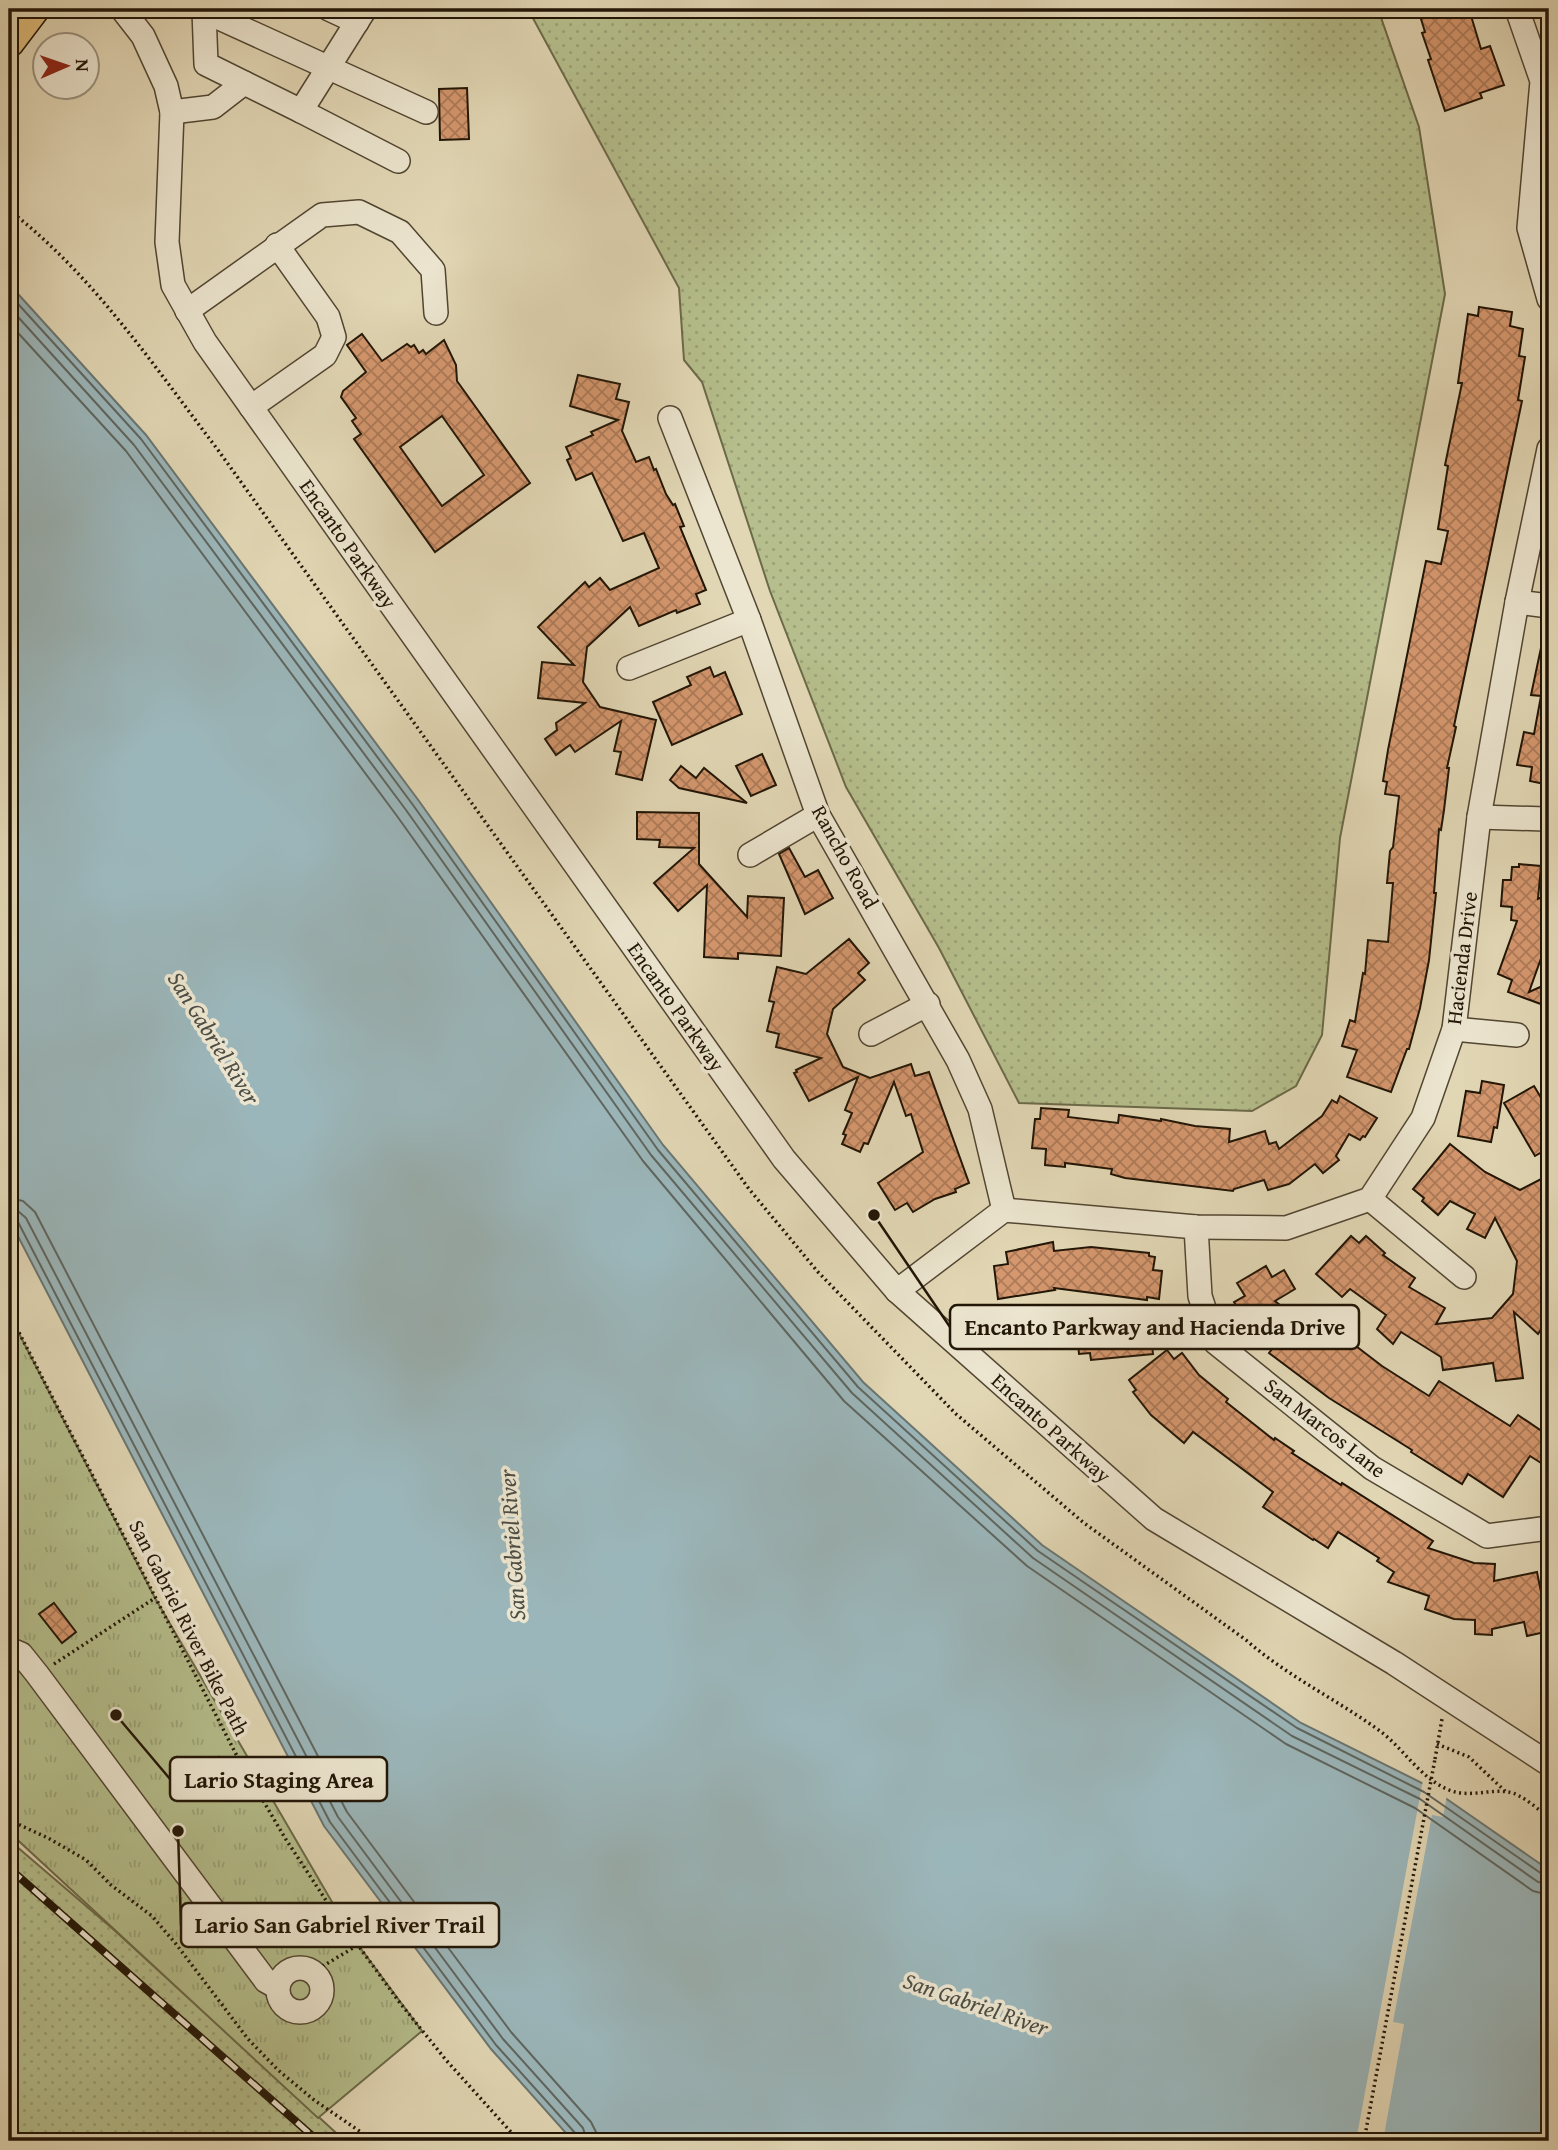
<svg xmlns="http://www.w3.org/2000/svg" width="1558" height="2150" font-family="'Gentium Book Plus',serif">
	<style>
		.grass { fill: url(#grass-dots); stroke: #6b6a49; stroke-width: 2 }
		.park { fill: url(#park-tufts); stroke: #6b6a49; stroke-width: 2 }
		.water { fill: #9bb6ba; stroke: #6a7672; stroke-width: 2 }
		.pier { fill: #e2d7b5 }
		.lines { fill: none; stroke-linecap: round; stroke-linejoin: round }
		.shore { stroke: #5e6660; stroke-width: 2 }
		.building { fill: url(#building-cross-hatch); stroke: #211506; stroke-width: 2; fill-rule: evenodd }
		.minor-casing { stroke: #514632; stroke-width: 26 }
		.major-casing { stroke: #211506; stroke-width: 33 }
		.path { stroke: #211506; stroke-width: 3.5; stroke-dasharray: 2 3.5; stroke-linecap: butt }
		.minor { stroke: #ece5cf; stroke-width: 23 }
		.major { stroke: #e1bc7a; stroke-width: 30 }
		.rail-casing { stroke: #211506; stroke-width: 8 }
		.rail { stroke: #ece5cf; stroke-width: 5; stroke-dasharray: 16; stroke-linecap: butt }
		.path-bridge { stroke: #211506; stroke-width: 3.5; stroke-dasharray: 2 3.5; stroke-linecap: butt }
		.labels { text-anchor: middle; stroke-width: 7; stroke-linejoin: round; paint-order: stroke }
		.street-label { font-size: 21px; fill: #211506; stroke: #ece5cf }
		.water-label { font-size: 23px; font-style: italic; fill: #4c4d45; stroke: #ece5cf }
		.leader { fill: none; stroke: #211506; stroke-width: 2.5 }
		.callout-dot { fill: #211506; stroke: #ece5cf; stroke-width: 2.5 }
		.callout { fill: #ece5cf; stroke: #211506; stroke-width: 2.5 }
		.callout-label { font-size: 23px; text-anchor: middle; font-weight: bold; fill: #211506 }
	</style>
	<defs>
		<pattern id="grass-dots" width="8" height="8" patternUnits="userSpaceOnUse" patternTransform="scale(1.75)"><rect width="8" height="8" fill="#b5be8c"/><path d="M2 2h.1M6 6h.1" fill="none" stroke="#9ba277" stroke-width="1.8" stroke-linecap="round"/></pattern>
		<pattern id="park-tufts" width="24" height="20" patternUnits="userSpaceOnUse" patternTransform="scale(1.75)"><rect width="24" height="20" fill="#b5be8c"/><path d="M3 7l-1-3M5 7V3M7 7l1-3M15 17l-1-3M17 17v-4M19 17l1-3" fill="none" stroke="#9ba277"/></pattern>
		<pattern id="building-cross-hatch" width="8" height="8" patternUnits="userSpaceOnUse" patternTransform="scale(1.75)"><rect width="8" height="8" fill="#d5976e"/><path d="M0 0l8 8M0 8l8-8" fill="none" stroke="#ac7a58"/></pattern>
	</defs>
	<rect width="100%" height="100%" fill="#e2d7b5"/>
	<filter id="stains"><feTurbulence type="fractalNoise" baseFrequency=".00286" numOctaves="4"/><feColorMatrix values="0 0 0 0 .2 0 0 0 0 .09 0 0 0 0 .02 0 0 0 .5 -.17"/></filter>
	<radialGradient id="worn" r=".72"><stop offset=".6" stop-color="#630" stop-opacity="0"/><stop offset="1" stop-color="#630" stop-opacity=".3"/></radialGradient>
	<!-- grass -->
	<g class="grass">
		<polygon points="528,9 1378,9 1419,127 1445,294 1340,838 1322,1035 1296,1086 1252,1111 1019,1103 939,948 846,787 770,591 702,382 684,360 679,288"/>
		<polygon points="9,1840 113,1929 345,2141 9,2141"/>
	</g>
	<!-- park -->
	<polygon class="park" points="9,1314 155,1598 353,1938 422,2031 318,2118 9,1832"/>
	<!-- water -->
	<polygon class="water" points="9,284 146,435 419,801 663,1145 863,1382 1042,1545 1301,1723 1428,1786 1549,1870 1549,2141 573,2141 491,2049 324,1826 9,1219"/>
	<!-- pier -->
	<polygon class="pier" points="1423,1780 1447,1795 1443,1817 1432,1815 1393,2022 1404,2024 1383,2141 1356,2141"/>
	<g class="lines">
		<!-- shore -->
		<g class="shore">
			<polyline points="9,294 141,439 413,805 658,1150 858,1387 1038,1551 1297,1728 1424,1792 1542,1874 1549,1875"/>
			<polyline points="9,307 134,445 406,810 651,1155 852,1393 1033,1558 1292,1736 1420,1799 1538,1882 1549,1884"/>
			<polyline points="9,323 126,451 397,816 643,1161 844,1401 1027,1566 1286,1744 1415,1808 1533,1891 1549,1895"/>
			<polyline points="9,1198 23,1201 35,1212 347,1812 511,2032 591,2122 596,2132 597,2141"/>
			<polyline points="9,1209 18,1211 26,1218 338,1817 503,2039 583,2128 587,2141"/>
			<polyline points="9,1218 14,1219 18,1222 330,1822 496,2045 576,2134 578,2141"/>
		</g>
	</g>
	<!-- building -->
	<g class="building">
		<polygon points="1418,9 1469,9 1481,49 1490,46 1504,85 1480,93 1482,98 1445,111 1428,60 1431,59 1422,33 1425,32"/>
		<polygon points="467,88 469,139 440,140 439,89"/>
		<polygon points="1479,307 1512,312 1510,326 1523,329 1519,356 1525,357 1518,400 1522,401 1454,726 1456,727 1447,768 1449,768 1444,810 1441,830 1439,829 1434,893 1436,893 1429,960 1420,1008 1409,1049 1407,1049 1391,1092 1347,1077 1357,1050 1342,1046 1350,1020 1355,1022 1363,973 1365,974 1368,940 1388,942 1393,883 1387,883 1390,851 1393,847 1399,796 1385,794 1387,782 1383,781 1388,750 1426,561 1441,564 1448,531 1438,529 1448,466 1445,465 1462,383 1458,383 1468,314 1478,316"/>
		<path d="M362,334L382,361L407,344L411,347L414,345L419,353L423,350L426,354L444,340L456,365L457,381L530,483L435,552L354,439L361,434L352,421L356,418L341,397L343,391L366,372L347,345ZM442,416L484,475L442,506L400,447Z"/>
		<polygon points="578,375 620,384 616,399 629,402 622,431 636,462 649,457 654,470 656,469 666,494 673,505 675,504 684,526 680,527 706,590 696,594 700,604 677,613 676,610 639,626 630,607 587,647 583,682 600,707 656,720 642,780 616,774 621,752 614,751 621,721 575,752 570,745 556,755 545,739 557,730 556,723 585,703 538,698 542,662 574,665 538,627 585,582 589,587 600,578 610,590 659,568 644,533 623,541 592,473 576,480 567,460 571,458 566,447 593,435 591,432 618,420 570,406"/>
		<polygon points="1542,643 1549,644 1549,785 1530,781 1532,767 1517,765 1524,732 1534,734 1541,696 1531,695"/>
		<polygon points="710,667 714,677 725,672 742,714 672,745 653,702 691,685 687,677"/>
		<polygon points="762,754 776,785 751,796 736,766"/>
		<polygon points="681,766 696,778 704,768 747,803 679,788 670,780"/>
		<polygon points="637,812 699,813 699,864 747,917 748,896 784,898 781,956 738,953 738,959 704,957 707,885 678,911 654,883 694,848 659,847 660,840 637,839"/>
		<polygon points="789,848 805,877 818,870 833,898 805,914 779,854"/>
		<polygon points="1519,864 1541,866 1538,899 1549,894 1549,936 1529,992 1549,983 1549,1007 1508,992 1512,980 1498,974 1517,921 1511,920 1512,907 1501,906 1503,880 1511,880 1512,867 1519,867"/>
		<polygon points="849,939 869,963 858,973 865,980 833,1009 827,1034 843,1067 870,1078 911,1064 915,1076 929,1072 969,1183 955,1189 956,1192 935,1199 913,1212 907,1203 895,1210 878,1183 923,1152 911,1114 906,1116 894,1082 868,1144 864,1143 860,1152 842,1144 846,1135 843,1134 852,1113 845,1110 858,1077 809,1101 794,1073 797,1072 796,1070 821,1058 776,1047 779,1034 767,1031 774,1002 769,1001 777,967 806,974"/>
		<polygon points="1482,1081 1504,1085 1497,1128 1494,1127 1491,1142 1458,1136 1466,1091 1480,1093"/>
		<polygon points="1534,1086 1549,1111 1549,1148 1535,1156 1504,1103"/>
		<polygon points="1340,1096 1377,1118 1365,1137 1363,1136 1360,1140 1349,1134 1336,1156 1339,1160 1323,1173 1315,1164 1289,1184 1268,1190 1264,1180 1234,1189 1233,1191 1125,1178 1111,1174 1112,1169 1065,1163 1065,1167 1045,1165 1046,1149 1032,1148 1035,1119 1040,1119 1041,1108 1069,1110 1068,1117 1118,1123 1119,1115 1161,1121 1161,1119 1195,1126 1230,1129 1229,1142 1265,1131 1269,1144 1276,1142 1279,1149 1322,1116 1332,1100 1337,1103"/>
		<polygon points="1450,1144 1485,1172 1520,1190 1549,1175 1549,1339 1540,1331 1538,1334 1514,1312 1523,1378 1496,1381 1493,1363 1443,1370 1441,1357 1401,1332 1393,1344 1377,1329 1386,1315 1350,1289 1342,1297 1316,1274 1351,1236 1359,1243 1366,1236 1385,1253 1383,1255 1415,1278 1409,1287 1445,1308 1436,1324 1492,1318 1513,1294 1517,1261 1495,1218 1485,1238 1467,1229 1475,1214 1450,1201 1438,1215 1422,1201 1424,1198 1413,1189"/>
		<polygon points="1053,1242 1054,1251 1091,1247 1149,1253 1149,1256 1155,1257 1153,1270 1162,1271 1159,1299 1147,1297 1147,1300 1054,1288 1055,1290 998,1299 994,1266 1008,1264 1006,1252"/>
		<polygon points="1266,1266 1272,1277 1284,1270 1295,1289 1275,1301 1318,1336 1327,1324 1382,1366 1429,1396 1439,1381 1510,1426 1518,1415 1549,1436 1549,1468 1530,1456 1503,1497 1468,1474 1462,1484 1411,1452 1412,1450 1329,1398 1269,1353 1276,1344 1248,1320 1246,1321 1234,1302 1245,1296 1237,1283"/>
		<polygon points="1149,1318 1153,1354 1091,1360 1090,1353 1079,1354 1076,1325"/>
		<polygon points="1167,1350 1174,1359 1182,1353 1199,1375 1228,1399 1226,1402 1274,1440 1275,1438 1294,1451 1292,1453 1341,1485 1342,1483 1433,1541 1428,1548 1474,1563 1495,1564 1494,1581 1537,1572 1546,1617 1542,1618 1545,1632 1527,1636 1524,1622 1492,1629 1492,1635 1475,1634 1475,1620 1454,1619 1425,1609 1429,1596 1388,1582 1394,1572 1377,1561 1379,1558 1338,1532 1328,1548 1314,1539 1313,1540 1263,1507 1273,1492 1193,1432 1184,1443 1151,1415 1133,1392 1136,1390 1129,1380"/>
		<polygon points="54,1603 76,1632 62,1643 39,1614"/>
	</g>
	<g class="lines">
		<!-- minor casing -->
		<g class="minor-casing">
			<g id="minor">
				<polyline points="122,9 143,36 166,86 172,112 167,242 173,285 205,342 784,1159 897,1291 1154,1519 1394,1663 1549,1764"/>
				<polyline points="200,9 204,11 206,64 301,111 365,9"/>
				<polyline points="329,9 357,22"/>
				<polyline points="1517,9 1542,81 1529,228 1549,299"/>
				<polyline points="204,11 426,112"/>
				<polyline points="301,111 398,161"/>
				<polyline points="172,112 213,107 244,83"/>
				<polyline points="187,311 322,215 359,212 400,232 433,270 436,313"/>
				<polyline points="251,407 325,355 334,337 328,317 277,245"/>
				<polyline points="670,418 749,620 818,815 958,1060 980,1109 1004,1210"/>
				<polyline points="1517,602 1549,606"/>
				<polyline points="629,668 749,620"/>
				<polyline points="1479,817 1545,819"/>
				<polyline points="750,855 818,815"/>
				<polyline points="1454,1029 1517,1035"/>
				<polyline points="871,1034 928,1004"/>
				<polyline points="1370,1199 1464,1277"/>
				<polyline points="1196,1227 1200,1296 1215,1342 1372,1468 1487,1536 1549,1528"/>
				<polyline points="897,1291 1004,1210 1196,1227 1286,1228 1370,1199 1423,1118 1454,1029 1479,817 1517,602 1549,449"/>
				<polyline points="9,1649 21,1654 37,1674 266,1981 277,1987"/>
				<circle cx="300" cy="1990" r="22"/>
			</g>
		</g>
		<!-- major casing -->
		<g class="major-casing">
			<polyline id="major" points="9,42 34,9"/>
		</g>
		<!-- path -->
		<g class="path">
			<path d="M9,210C93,275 154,366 218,450L749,1189L818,1272L956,1414L1084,1523L1246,1640C1287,1676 1336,1699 1380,1731C1404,1749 1420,1778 1449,1790C1469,1798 1488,1789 1508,1792C1522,1794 1537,1809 1549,1817"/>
			<polyline points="9,1313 238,1758 285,1838 331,1908 400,2003 446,2060 519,2141"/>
			<polyline points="54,1664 155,1598"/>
			<polyline points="1437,1744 1469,1757 1506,1792"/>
			<polyline points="1435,1759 1442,1719"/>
			<polyline points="9,1820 48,1838 86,1860 111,1885 152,1916 176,1944 248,2039 278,2070 314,2100 374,2141"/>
			<polyline points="313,1972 358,1945"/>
		</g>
		<!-- minor -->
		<use href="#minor" class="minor"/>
		<!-- major -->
		<use href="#major" class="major"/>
		<!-- rail casing -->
		<g class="rail-casing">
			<polyline id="rail" points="9,1868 318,2141"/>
		</g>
		<!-- rail -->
		<use href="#rail" class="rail"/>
		<!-- path-bridge -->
		<polyline class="path-bridge" points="1364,2141 1435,1759"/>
	</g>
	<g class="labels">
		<!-- street labels -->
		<g class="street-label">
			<text transform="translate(348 544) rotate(55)" y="7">Encanto Parkway</text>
			<text transform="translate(845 857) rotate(61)" y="7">Rancho Road</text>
			<text transform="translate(1462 958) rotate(-83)" y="7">Hacienda Drive</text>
			<text transform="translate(676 1007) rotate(55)" y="7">Encanto Parkway</text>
			<text transform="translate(1051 1428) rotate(42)" y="7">Encanto Parkway</text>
			<text transform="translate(1325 1428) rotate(38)" y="7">San Marcos Lane</text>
			<text transform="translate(189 1628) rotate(63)" y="7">San Gabriel River Bike Path</text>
		</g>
		<!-- water labels -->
		<g class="water-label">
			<text transform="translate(214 1038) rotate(58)" y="8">San Gabriel River</text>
			<text transform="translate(512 1545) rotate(-94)" y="8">San Gabriel River</text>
			<text transform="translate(976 2004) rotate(19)" y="8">San Gabriel River</text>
		</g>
	</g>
	<!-- callouts -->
	<path class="leader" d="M874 1215L950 1327M116 1715L170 1779M178 1831L181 1925"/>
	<g class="callout-dot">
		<circle cx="874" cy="1215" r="7"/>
		<circle cx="116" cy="1715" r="7"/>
		<circle cx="178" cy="1831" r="7"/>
	</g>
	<g class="callout">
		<rect x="950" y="1305" width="409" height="44" rx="7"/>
		<rect x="170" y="1757" width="217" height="44" rx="7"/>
		<rect x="181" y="1903" width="318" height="44" rx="7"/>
	</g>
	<g class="callout-label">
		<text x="1155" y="1335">Encanto Parkway and Hacienda Drive</text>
		<text x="279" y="1788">Lario Staging Area</text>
		<text x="340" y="1933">Lario San Gabriel River Trail</text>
	</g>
	<!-- margin -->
	<rect width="1558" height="2150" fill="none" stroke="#e2d7b5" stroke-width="35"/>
	<rect x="10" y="10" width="1537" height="2129" fill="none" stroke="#211506" stroke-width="3.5"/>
	<rect x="18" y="18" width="1523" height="2115" fill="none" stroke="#211506" stroke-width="2"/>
	<!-- north arrow -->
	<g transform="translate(66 66) rotate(88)"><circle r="33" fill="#ece5cf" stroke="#9b927f" stroke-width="2"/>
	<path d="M0-5L12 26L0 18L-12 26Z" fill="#8f2418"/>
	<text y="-10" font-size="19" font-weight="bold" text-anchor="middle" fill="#211506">N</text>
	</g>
	<rect width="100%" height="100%" filter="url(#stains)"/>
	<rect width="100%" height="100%" fill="url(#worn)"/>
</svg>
